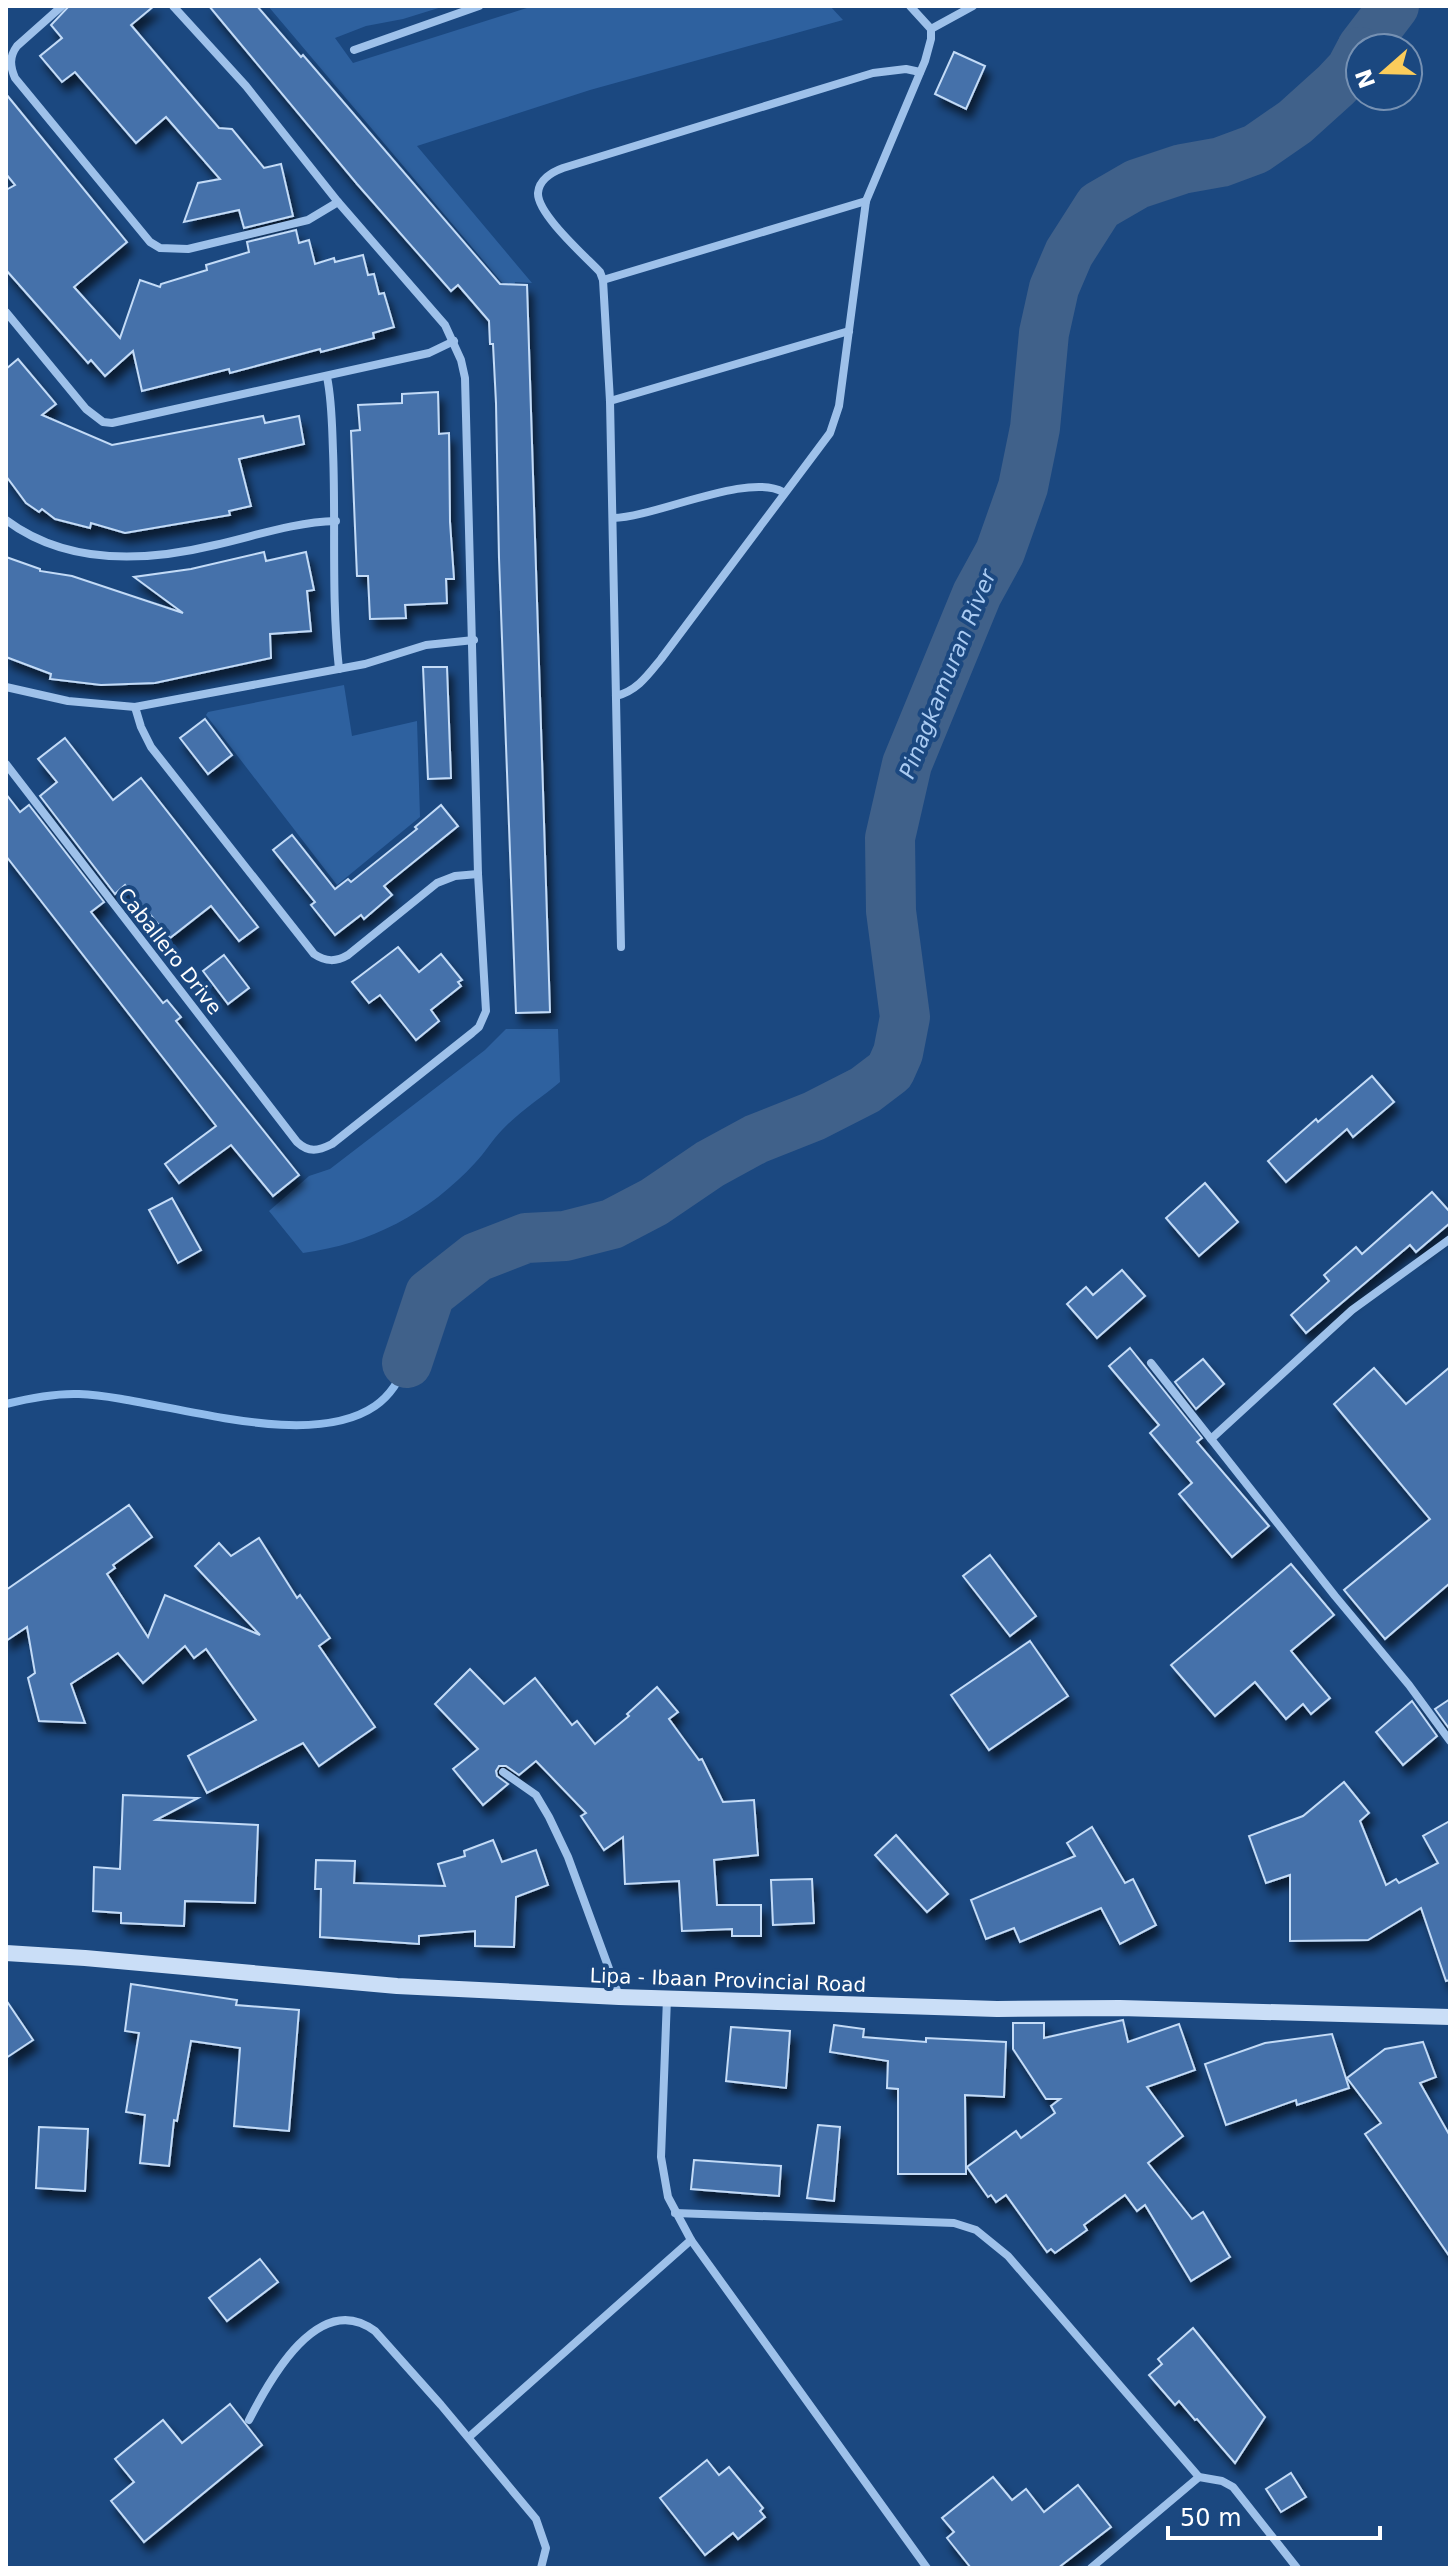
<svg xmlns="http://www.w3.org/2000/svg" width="1456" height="2574" font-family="'DejaVu Sans',sans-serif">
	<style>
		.green { fill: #2e619f }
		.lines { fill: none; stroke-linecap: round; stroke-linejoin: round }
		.stream { stroke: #91bcec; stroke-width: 8 }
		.river { stroke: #40618a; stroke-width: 50 }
		.building { fill: #4471aa; stroke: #c3dbf7; stroke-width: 2; filter: url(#shadow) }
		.street { stroke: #9ec1ea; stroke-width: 8 }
		.secondary { stroke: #cadef7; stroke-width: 16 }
		.labels { text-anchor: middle; stroke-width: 8; stroke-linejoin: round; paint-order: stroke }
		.street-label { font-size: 20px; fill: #fff; stroke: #1b4880 }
		.water-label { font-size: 22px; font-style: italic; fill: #aacbf2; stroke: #1b4880 }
	</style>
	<defs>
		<filter id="shadow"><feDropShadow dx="5" dy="9" stdDeviation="4" flood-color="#0009"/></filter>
	</defs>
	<rect width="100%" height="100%" fill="#1b4880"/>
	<!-- green -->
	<g class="green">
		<polygon points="268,6 445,6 403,19 366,26 335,38 353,63 533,6 830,6 843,20 590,90 417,146 532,283 515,282 513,291 509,291"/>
		<polygon points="344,685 352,736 417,721 420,817 337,885 206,715 208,712"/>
		<path d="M506,1029H558L560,1082C541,1098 519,1112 502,1130C492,1140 485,1153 475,1163C429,1213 370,1244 303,1253L269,1211L309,1176L330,1169L485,1050Z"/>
	</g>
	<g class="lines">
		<!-- stream -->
		<path class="stream" d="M6,1404C30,1398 54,1393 79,1394C158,1397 305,1454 375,1406C391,1395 399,1380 407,1363"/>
		<!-- river -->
		<g class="river">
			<polyline points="1362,48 1394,6"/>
			<polyline points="407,1363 430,1294 477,1257 526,1238 565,1236 612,1224 654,1202 710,1164 756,1139 814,1116 865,1090 890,1071 898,1053 905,1017 891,911 890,838 907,764 977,594 1000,552 1023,487 1035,428 1044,333 1054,288 1069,253 1099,206 1137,184 1182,169 1221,162 1256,149 1295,122 1336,85 1351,69 1360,52"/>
		</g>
	</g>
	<!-- building -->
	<g class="building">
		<polygon points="69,6 154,6 131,25 219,128 232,129 264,168 281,164 293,216 244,228 239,210 184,222 198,183 220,179 166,117 136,143 75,72 62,82 40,56 62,38 51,25"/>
		<polygon points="209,6 257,6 301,57 303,55 500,284 527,285 550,1012 516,1013 499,558 496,403 493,344 490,344 489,321 458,285 451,291 357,184"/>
		<polygon points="954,52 985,66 966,109 935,94"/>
		<polygon points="6,94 127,242 74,287 120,338 140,280 160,287 161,284 207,270 206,265 249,252 247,242 296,230 299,243 309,240 315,264 334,258 335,262 363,255 368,275 374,274 379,294 384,293 394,327 373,333 374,338 321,352 320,349 230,373 229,369 142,391 133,351 105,376 91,360 88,363 6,270 6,190 15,185 6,174"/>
		<polygon points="18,359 56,404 42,415 112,445 263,416 265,423 299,416 304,444 239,459 251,506 229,511 230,515 125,533 91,523 90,528 55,519 42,509 39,512 26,503 6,476 6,369"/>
		<polygon points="438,392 439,434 449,433 450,522 454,579 446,579 447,603 405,605 406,618 370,619 368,576 357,576 351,431 360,430 358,405 402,403 402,394"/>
		<polygon points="264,552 266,561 306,552 314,590 307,591 311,631 270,634 271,658 155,683 101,685 50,679 51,674 6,657 6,557 40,569 40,571 72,576 183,613 134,577 191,569"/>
		<polygon points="423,667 447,667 451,778 428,779"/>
		<polygon points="205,719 232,755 208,774 180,738"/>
		<polygon points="65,738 113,800 141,778 258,927 239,941 211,906 170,938 125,885 115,894 40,796 57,782 38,759"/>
		<polygon points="6,794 20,812 29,805 104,902 91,912 163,1003 167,1000 181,1017 176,1021 299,1175 273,1196 231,1145 179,1183 165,1164 216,1126 6,856"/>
		<polygon points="441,805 458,826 384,886 392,895 364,919 361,915 335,935 311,905 315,902 273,850 292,835 335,889 348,879 351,882 417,829 415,827"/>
		<polygon points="398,947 419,972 441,954 462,980 458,982 461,986 431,1010 439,1021 416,1040 380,995 369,1003 352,982"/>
		<polygon points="224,955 249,988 228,1004 203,971"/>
		<polygon points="1372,1076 1394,1102 1353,1137 1347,1129 1286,1182 1268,1161 1316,1119 1318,1122"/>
		<polygon points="1205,1183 1238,1222 1199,1256 1166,1218"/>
		<polygon points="1432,1192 1450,1212 1450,1223 1416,1252 1410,1245 1306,1333 1291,1315 1329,1281 1324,1275 1356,1247 1362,1254"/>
		<polygon points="172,1198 201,1250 178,1263 149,1210"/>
		<polygon points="1122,1270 1145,1296 1097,1338 1067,1304 1086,1287 1093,1295"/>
		<polygon points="1130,1348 1202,1438 1197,1442 1269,1526 1232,1557 1179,1494 1192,1483 1150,1433 1159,1425 1109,1366"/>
		<polygon points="1203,1359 1224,1384 1196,1409 1175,1382"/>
		<polygon points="1450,1367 1450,1583 1385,1639 1344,1590 1430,1519 1334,1404 1374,1368 1406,1404"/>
		<polygon points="129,1505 152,1537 113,1565 115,1568 107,1574 148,1637 165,1595 260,1635 195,1566 219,1543 231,1556 259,1538 297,1598 300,1595 330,1638 319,1646 375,1727 319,1766 303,1743 207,1793 188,1756 256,1720 206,1649 194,1658 185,1646 143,1683 118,1653 71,1684 85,1723 39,1721 28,1678 35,1673 27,1627 6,1641 6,1590"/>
		<polygon points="990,1555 1036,1616 1010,1636 963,1576"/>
		<polygon points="1291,1564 1334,1615 1291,1651 1330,1698 1311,1714 1303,1704 1286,1719 1255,1682 1215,1716 1171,1665"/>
		<polygon points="1030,1641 1068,1696 989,1750 951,1695"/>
		<polygon points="470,1669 504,1704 535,1678 572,1725 577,1721 595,1744 629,1716 627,1714 657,1687 678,1712 669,1719 699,1760 702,1759 723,1802 754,1800 758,1855 714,1860 717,1905 761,1905 761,1936 732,1936 732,1929 682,1931 679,1881 625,1884 623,1837 604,1850 581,1816 586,1813 536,1761 519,1775 506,1766 499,1766 496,1771 497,1776 508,1784 483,1805 453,1769 478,1749 435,1704"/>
		<polygon points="1450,1699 1450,1725 1448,1727 1435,1709"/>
		<polygon points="1412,1701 1437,1736 1403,1765 1376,1732"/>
		<polygon points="1344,1782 1369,1813 1360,1821 1386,1885 1396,1879 1399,1883 1438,1863 1423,1836 1450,1821 1450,1980 1446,1981 1421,1908 1368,1940 1290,1941 1290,1875 1266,1883 1249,1836 1303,1816"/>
		<polygon points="123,1795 198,1798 156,1820 258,1825 255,1903 185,1901 184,1926 121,1923 121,1913 93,1911 94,1867 120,1869"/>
		<polygon points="1092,1827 1125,1883 1133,1879 1156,1925 1120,1944 1101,1908 1020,1942 1014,1928 986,1939 971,1900 1075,1856 1067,1843"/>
		<polygon points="896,1835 948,1894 927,1912 875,1855"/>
		<polygon points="493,1840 502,1862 536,1850 548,1885 516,1897 514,1947 475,1946 475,1931 419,1936 419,1944 320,1937 321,1889 315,1889 316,1860 355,1861 354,1883 445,1886 438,1864 465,1856 464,1851"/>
		<polygon points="812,1879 814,1923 773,1925 771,1880"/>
		<polygon points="131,1984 237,2000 236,2005 299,2010 289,2131 234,2126 240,2048 191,2041 177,2121 174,2120 169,2166 140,2163 145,2115 126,2112 139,2033 125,2031"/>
		<polygon points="6,2000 33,2040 6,2058"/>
		<polygon points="1123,2020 1128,2042 1179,2024 1195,2070 1147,2087 1183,2136 1148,2163 1192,2219 1203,2212 1230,2257 1191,2281 1145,2205 1137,2211 1125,2195 1084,2225 1087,2230 1055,2253 1051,2249 1047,2252 1006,2195 996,2202 991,2195 988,2197 967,2167 1016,2131 1021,2138 1055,2113 1051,2106 1060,2099 1046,2099 1013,2049 1013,2023 1044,2023 1044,2038"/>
		<polygon points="834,2025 864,2029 863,2037 926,2042 926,2038 1006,2042 1004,2097 965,2095 966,2174 898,2174 898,2089 887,2088 888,2061 830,2052"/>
		<polygon points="731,2027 790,2031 786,2088 726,2081"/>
		<polygon points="1332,2034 1349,2088 1297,2105 1296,2100 1226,2125 1205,2064 1265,2043"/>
		<polygon points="1423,2042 1436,2077 1420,2083 1450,2136 1450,2257 1365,2134 1381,2123 1347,2078 1385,2049"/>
		<polygon points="818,2125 840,2127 834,2201 807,2198"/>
		<polygon points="39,2127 88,2129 85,2191 36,2188"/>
		<polygon points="694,2160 781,2166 779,2196 691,2189"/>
		<polygon points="260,2259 278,2282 227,2321 209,2298"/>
		<polygon points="1193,2328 1265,2417 1235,2463 1197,2419 1195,2420 1179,2401 1175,2405 1149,2375 1162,2364 1158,2359"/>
		<polygon points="230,2404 262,2445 144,2542 111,2501 134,2482 115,2459 163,2420 182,2443"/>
		<polygon points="707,2460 719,2475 729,2467 763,2508 760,2511 765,2517 738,2539 733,2533 705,2555 660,2498"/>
		<polygon points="1291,2473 1306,2497 1281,2512 1266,2489"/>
		<polygon points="993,2477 1012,2500 1026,2489 1044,2512 1078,2485 1111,2527 1058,2568 971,2568 947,2538 954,2532 942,2518"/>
	</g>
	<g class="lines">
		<!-- street -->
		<g class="street">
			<path d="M62,6L17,46C9,57 10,66 15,78L150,242L160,248L188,249L308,220L338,202"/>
			<polyline points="910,6 931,29"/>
			<polyline points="354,50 479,6"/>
			<polyline points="603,280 866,201"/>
			<polyline points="6,312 86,409 103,422 112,423 429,353 454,341"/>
			<path d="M327,377C332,401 332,426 333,451C336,523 331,597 339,669"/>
			<polyline points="610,401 849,331"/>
			<path d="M613,518C656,517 748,472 783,492"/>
			<path d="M6,520C66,565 145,562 215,545C255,536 294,522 336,521"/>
			<polyline points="6,687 68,701 135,707 365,664 426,645 474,640"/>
			<path d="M616,696C637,691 648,675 661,659L830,433L839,406L866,201L925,61L931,39V29L973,6"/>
			<path d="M135,707L141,727L151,747L314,954C326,962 336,962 348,955L437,883L455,876L478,874"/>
			<path d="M6,764L297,1142C309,1153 318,1151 332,1144L472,1033L479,1027L486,1011L478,874L465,378L461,360L445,325L338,202L246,86L173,6"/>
			<path d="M621,947L610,401L603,280L600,272C586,257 537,214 538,193C539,180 552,172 563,168L873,73L906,69L920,72"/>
			<polyline points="1151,1363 1335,1596 1409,1685 1450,1741"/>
			<polyline points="1211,1439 1352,1310 1450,1239"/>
			<polyline points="503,1772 536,1795 549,1817 568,1857 619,1996"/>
			<polyline points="667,1998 661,2157 668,2197 691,2240 927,2568"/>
			<polyline points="675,2213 954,2223 976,2230 1008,2256 1199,2477 1222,2481 1233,2487 1297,2568"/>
			<path d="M249,2420C270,2379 319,2289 375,2331L441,2405L536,2519L546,2548L541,2568"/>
			<polyline points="469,2437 691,2240"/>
			<polyline points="1091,2568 1199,2477"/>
		</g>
		<!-- secondary -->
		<polyline class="secondary" points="6,1953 85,1958 397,1986 619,1997 997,2009 1120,2008 1450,2017"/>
	</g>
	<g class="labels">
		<!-- street labels -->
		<g class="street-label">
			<text transform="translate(170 951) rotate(52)" y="7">Caballero Drive</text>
			<text transform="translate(728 1980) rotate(2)" y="7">Lipa - Ibaan Provincial Road</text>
		</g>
		<!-- water labels -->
		<g class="water-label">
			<text transform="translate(947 674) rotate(-68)" y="8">Pinagkamuran River</text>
		</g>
	</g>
	<!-- border -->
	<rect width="1456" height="2574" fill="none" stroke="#ffffff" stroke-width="16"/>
	<!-- north arrow -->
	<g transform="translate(1384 72) rotate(250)"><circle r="38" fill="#1b4880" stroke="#7691b3" stroke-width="2"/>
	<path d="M0-6L14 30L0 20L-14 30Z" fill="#fbcc5b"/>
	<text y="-12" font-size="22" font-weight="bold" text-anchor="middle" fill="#ffffff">N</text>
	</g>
	<!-- scale -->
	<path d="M1168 2526v12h212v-12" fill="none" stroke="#ffffff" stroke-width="4"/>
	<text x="1180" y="2526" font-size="24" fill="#ffffff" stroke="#1b4880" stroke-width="6" paint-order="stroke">50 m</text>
</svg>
